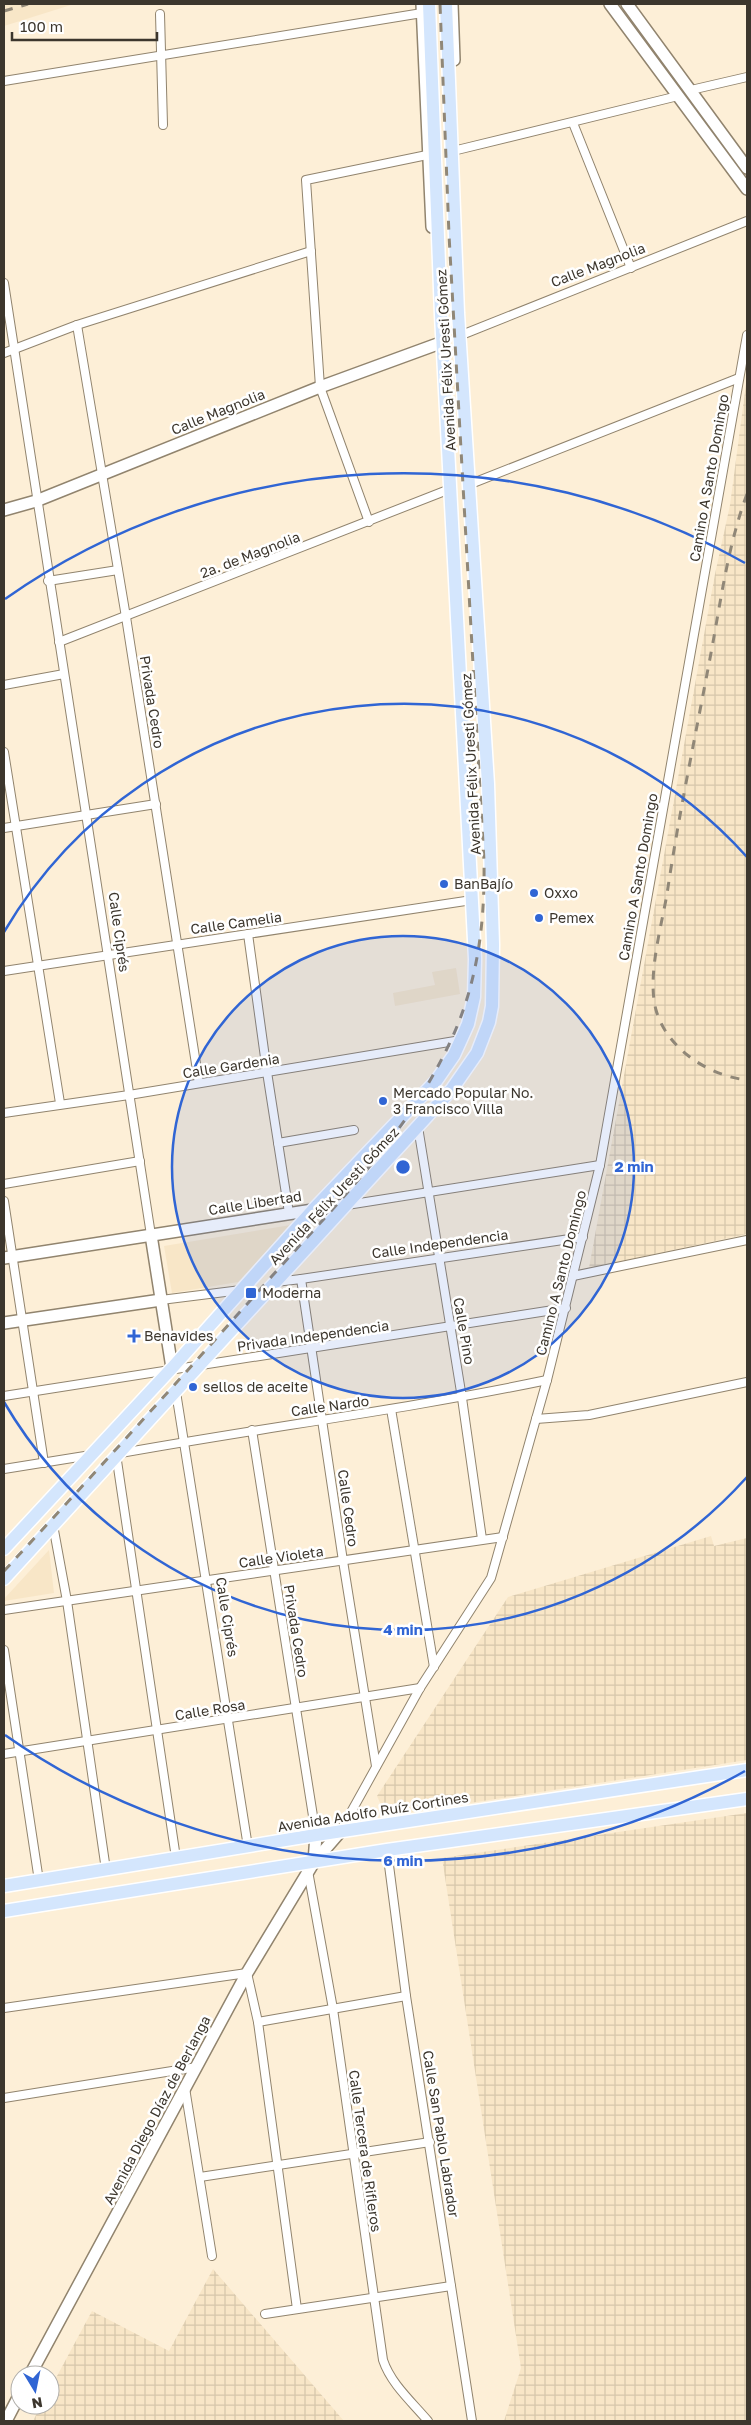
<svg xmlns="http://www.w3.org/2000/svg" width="751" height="2425" font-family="'Golos Text',sans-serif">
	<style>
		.built { fill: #f8e6c7 }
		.industrial { fill: url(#industrial-grid) }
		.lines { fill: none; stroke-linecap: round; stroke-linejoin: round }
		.street-casing { stroke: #91846e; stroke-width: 10 }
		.secondary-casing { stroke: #91846e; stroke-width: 14 }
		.primary-casing { stroke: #fff; stroke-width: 15 }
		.street { stroke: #fff; stroke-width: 8 }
		.secondary { stroke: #fff; stroke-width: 11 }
		.primary { stroke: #d4e6fd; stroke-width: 12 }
		.rail { stroke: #908777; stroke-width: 3; stroke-dasharray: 9 9; stroke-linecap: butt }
		.ring { fill: none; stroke: #3065d4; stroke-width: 2.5 }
		.poi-dot { fill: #3065d4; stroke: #fff; stroke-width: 2 }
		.labels { text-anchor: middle; stroke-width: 5; stroke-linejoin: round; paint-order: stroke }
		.street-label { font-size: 14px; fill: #3c362d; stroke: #fff }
		.poi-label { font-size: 14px; fill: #3c362d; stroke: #fff; text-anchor: start }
		.centre { fill: #3065d4; stroke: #fff; stroke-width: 2.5 }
		.ring-label { font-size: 15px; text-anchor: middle; font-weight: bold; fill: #3065d4; stroke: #fff; stroke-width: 5; stroke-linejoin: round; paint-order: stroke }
	</style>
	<defs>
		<pattern id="industrial-grid" width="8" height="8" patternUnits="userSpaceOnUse" patternTransform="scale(1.25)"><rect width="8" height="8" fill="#f8e6c7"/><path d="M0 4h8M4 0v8" fill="none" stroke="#d6c6ab"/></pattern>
	</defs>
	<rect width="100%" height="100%" fill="#fdefd7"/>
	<!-- built -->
	<g class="built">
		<polygon points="4,4 74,4 4,26"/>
		<polygon points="456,968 460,994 395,1006 393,993 435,985 432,972"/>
		<polygon points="291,1225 238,1282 172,1293 164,1246"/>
		<polygon points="49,1550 54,1593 4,1601 4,1599"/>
	</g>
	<!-- industrial -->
	<g class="industrial">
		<polygon points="746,384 747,1234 589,1268 715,574 730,505"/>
		<polygon points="711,1536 714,1546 747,1538 747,1760 386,1816 377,1796 508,1597"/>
		<polygon points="747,1813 747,2421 504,2421 521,2368 442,1858"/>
		<polygon points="213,2269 344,2421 33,2421 41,2405 50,2405 50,2389 92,2311 169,2351"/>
	</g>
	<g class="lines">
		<!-- street casing -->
		<g class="street-casing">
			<g id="street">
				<polyline points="160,14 163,125"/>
				<polyline points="4,81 422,13"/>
				<polyline points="691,90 747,77"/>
				<polyline points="573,123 631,268"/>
				<polyline points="457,150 678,96"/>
				<polyline points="4,283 151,1235"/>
				<polyline points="77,325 126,617 199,1083"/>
				<polyline points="459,336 747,221"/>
				<polyline points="4,353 77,325 311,251"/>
				<polyline points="468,485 739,378"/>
				<polyline points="369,522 320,387 306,180 427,155"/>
				<polyline points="48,581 118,570"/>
				<polyline points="59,642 450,489"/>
				<polyline points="4,685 64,674"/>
				<polyline points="4,752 60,1103"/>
				<polyline points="4,828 156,804"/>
				<polyline points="248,934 267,1072 289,1213"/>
				<polyline points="4,971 472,900"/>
				<polyline points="4,1113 129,1095 461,1040"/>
				<polyline points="418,1127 462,1398 482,1539"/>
				<polyline points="278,1143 354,1130"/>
				<polyline points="4,1184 140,1161"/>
				<polyline points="4,1201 44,1463"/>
				<polyline points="347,1205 600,1165"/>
				<polyline points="573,1276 747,1240"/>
				<polyline points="301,1279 583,1237"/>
				<polyline points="276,1282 301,1279 343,1561 376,1766"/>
				<polyline points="161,1300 241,1290"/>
				<polyline points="176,1392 248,1847"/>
				<polyline points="4,1396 566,1308"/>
				<polyline points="391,1409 434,1667"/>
				<polyline points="536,1419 589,1415 747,1382"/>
				<polyline points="252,1430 316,1835"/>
				<polyline points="4,1469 91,1455"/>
				<polyline points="53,1525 67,1601 106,1870"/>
				<polyline points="4,1610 503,1537"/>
				<polyline points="4,1650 39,1881"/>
				<polyline points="4,1754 420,1688"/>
				<polyline points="340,1832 420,1688 491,1578 547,1380 600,1165 747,335"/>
				<polyline points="387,1850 406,1996 472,2421"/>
				<path d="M176,1858L116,1454C259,1428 404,1410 547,1380"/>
				<path d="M308,1871L333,2009L383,2360C391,2384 412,2402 428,2421"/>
				<polyline points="4,2008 247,1973 258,2022 297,2309"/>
				<polyline points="258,2022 406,1996"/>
				<polyline points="185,2088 212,2256"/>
				<polyline points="4,2098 197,2067"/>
				<polyline points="200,2177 430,2142"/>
				<polyline points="265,2314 451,2286"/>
			</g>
		</g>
		<!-- secondary casing -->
		<g class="secondary-casing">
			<g id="secondary">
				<polyline points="422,4 432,227"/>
				<polyline points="452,4 454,60"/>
				<polyline points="610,4 747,189"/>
				<polyline points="627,4 747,168"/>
				<polyline points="4,510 36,501 320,387 443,342"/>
				<polyline points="151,1235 172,1368"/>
				<polyline points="4,1258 345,1205"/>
				<polyline points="4,1323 161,1300"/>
				<polyline points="314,1862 316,1835"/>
				<polyline points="30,2375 247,1973 314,1862 340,1832"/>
				<polyline points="6,2421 20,2394"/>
			</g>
		</g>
		<!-- primary casing -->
		<g class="primary-casing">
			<g id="primary">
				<polyline points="4,1549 172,1368 313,1210 436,1081 454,1055 468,1024 474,997 475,959 441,315 429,4"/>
				<polyline points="4,1579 452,1089 477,1053 489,1022 492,1006 493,945 488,784 458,313 446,4"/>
				<polyline points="4,1886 316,1835 747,1770"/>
				<polyline points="4,1911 387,1850 747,1799"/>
			</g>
		</g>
		<!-- street -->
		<use href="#street" class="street"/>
		<!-- secondary -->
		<use href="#secondary" class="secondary"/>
		<!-- primary -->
		<use href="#primary" class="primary"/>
		<!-- rail -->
		<g class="rail">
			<polyline points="4,11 28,4"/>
			<path d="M747,494C728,545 721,600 711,653C696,733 679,813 667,894C661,928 647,977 656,1010C667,1049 709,1076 747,1080"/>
			<path d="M4,1571C94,1474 183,1376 272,1276C341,1199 408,1134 452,1038C478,981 485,922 484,861L449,235L440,4"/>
		</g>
	</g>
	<!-- distance rings -->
	<circle cx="403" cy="1167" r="231" fill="#3065d4" fill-opacity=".12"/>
	<g class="ring">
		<circle cx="403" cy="1167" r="231"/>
		<path d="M747 1477A463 463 0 0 1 4 1402M4 932A463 463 0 0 1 747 857"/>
		<path d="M745 1771A694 694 0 0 1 5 1735M5 599A694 694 0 0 1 745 563"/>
	</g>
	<!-- markers -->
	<g class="poi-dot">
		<circle cx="444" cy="884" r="5"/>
		<circle cx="534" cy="893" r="5"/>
		<circle cx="539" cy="918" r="5"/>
		<circle cx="383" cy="1101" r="5"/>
		<rect x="245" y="1287" width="12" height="12" rx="2.5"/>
		<path d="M131.5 1328.5h5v5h5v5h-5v5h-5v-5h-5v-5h5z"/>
		<circle cx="193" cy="1387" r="5"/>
	</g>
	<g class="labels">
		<!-- street labels -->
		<g class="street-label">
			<text transform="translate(598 265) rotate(-21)" y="5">Calle Magnolia</text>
			<text transform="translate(446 360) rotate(-93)" y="5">Avenida Félix Uresti Gómez</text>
			<text transform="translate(218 412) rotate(-22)" y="5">Calle Magnolia</text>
			<text transform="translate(709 478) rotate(-80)" y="5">Camino A Santo Domingo</text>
			<text transform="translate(250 555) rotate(-21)" y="5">2a. de Magnolia</text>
			<text transform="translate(152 702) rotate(81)" y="5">Privada Cedro</text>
			<text transform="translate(471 764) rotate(-93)" y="5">Avenida Félix Uresti Gómez</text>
			<text transform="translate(638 877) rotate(-80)" y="5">Camino A Santo Domingo</text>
			<text transform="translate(236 923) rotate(-8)" y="5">Calle Camelia</text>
			<text transform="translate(119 932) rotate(82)" y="5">Calle Ciprés</text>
			<text transform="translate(231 1066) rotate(-9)" y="5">Calle Gardenia</text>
			<text transform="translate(334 1196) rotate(-47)" y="5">Avenida Félix Uresti Gómez</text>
			<text transform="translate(255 1203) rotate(-9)" y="5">Calle Libertad</text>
			<text transform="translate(440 1244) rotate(-8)" y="5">Calle Independencia</text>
			<text transform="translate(561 1273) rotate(-76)" y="5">Camino A Santo Domingo</text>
			<text transform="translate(464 1331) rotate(80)" y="5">Calle Pino</text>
			<text transform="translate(313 1336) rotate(-8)" y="5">Privada Independencia</text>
			<text transform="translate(330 1406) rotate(-8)" y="5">Calle Nardo</text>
			<text transform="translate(348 1508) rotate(82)" y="5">Calle Cedro</text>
			<text transform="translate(281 1557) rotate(-8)" y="5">Calle Violeta</text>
			<text transform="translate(227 1617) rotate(81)" y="5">Calle Ciprés</text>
			<text transform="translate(296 1631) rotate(81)" y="5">Privada Cedro</text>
			<text transform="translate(210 1710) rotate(-9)" y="5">Calle Rosa</text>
			<text transform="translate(373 1812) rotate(-9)" y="5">Avenida Adolfo Ruíz Cortines</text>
			<text transform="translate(157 2110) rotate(-62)" y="5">Avenida Diego Díaz de Berlanga</text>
			<text transform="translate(441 2134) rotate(81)" y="5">Calle San Pablo Labrador</text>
			<text transform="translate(365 2151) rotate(82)" y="5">Calle Tercera de Rifleros</text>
		</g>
		<!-- poi labels -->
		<g class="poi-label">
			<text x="454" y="889">BanBajío</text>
			<text x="544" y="898">Oxxo</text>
			<text x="549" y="923">Pemex</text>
			<text x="393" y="1098">Mercado Popular No.<tspan x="393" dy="16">3 Francisco Villa</tspan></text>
			<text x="262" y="1298">Moderna</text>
			<text x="144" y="1341">Benavides</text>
			<text x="203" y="1392">sellos de aceite</text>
		</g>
	</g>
	<circle cx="403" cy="1167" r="8" class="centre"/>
	<g class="ring-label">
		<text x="634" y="1172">2 min</text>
		<text x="403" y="1635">4 min</text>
		<text x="403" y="1866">6 min</text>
	</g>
	<!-- border -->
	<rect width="751" height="2425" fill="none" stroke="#3c362d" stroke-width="10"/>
	<!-- north arrow -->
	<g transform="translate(35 2390) rotate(170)"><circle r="24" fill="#ffffff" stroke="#b1afab"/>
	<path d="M0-4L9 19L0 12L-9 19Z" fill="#3065d4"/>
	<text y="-8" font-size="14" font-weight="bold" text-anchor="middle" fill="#3c362d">N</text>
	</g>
	<!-- scale -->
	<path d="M12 32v8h145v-8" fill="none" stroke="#3c362d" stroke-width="2.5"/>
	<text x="20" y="32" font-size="15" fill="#3c362d" stroke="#ffffff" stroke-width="4" paint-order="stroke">100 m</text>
</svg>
